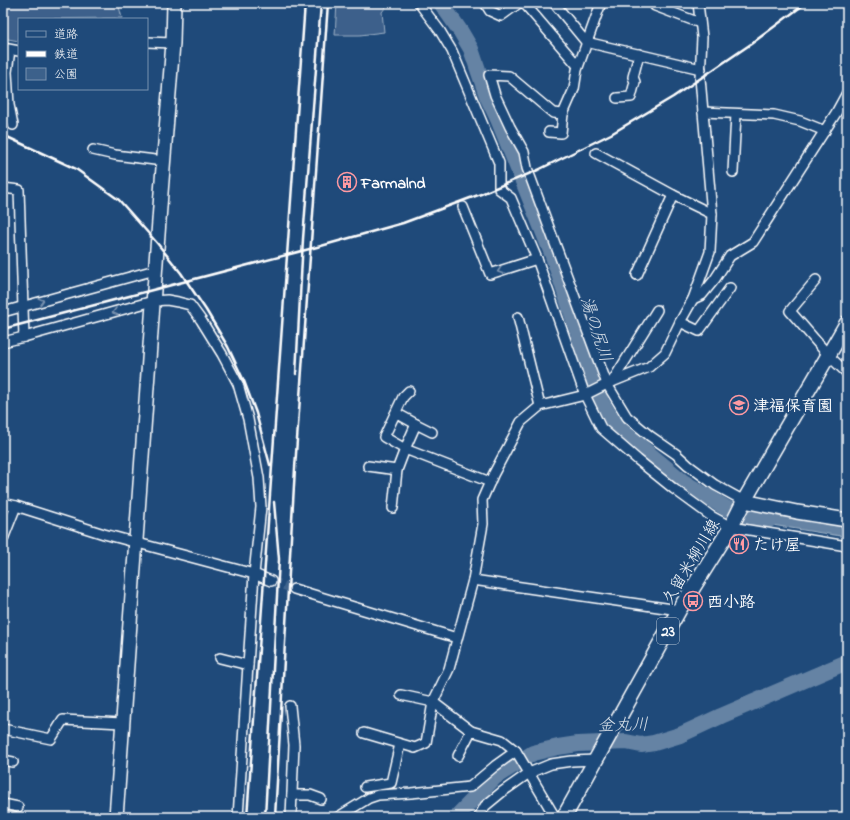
<svg xmlns="http://www.w3.org/2000/svg" width="850" height="820" font-family="'Indie Flower','Klee One',sans-serif">
	<style>
		.green { fill: #3c618b; stroke: #9eb0c5 }
		.water { fill: #6583a4; stroke: #a3b5c8 }
		.lines { fill: none; stroke-linecap: round; stroke-linejoin: round }
		.river { stroke: #6583a4; stroke-width: 16 }
		.street-tunnel { stroke: #41658e; stroke-width: 9; stroke-dasharray: 9 4.5; stroke-linecap: butt }
		.street-casing { stroke: #fff; stroke-width: 12 }
		.secondary-casing { stroke: #fff; stroke-width: 16 }
		.primary-casing { stroke: #fff; stroke-width: 17 }
		.street { stroke: #1f4a7a; stroke-width: 9 }
		.secondary { stroke: #1f4a7a; stroke-width: 13 }
		.primary { stroke: #1f4a7a; stroke-width: 14 }
		.rail { stroke: #fff; stroke-width: 2.5 }
		.oneway { stroke: #7992af }
		.labels { text-anchor: middle; stroke-width: 4; stroke-linejoin: round; paint-order: stroke }
		.shield { fill: #1f4a7a; stroke: #bcc9d7; stroke-width: 1 }
		.shield-label { font-size: 15px; font-weight: bold; fill: #fff }
		.poi-label { font-size: 16px; font-weight: bold; fill: #fff; stroke: #1f4a7a; text-anchor: start }
		.street-label { font-size: 16px; fill: #fff; stroke: #1f4a7a }
		.water-label { font-size: 17px; font-style: italic; fill: #d8e0e8; stroke: #1f4a7a }
	</style>
	<rect width="100%" height="100%" fill="#1f4a7a"/>
	<filter id="ink" filterUnits="userSpaceOnUse"><feTurbulence type="fractalNoise" baseFrequency=".025" numOctaves="2"/><feDisplacementMap in="SourceGraphic" scale="8" xChannelSelector="R" yChannelSelector="G"/><feConvolveMatrix kernelMatrix="1 2 1 2 8 2 1 2 1" color-interpolation-filters="sRGB"/></filter>
	<g filter="url(#ink)">
		<!-- green -->
		<g class="green">
			<polygon points="3,3 118,3 122,18 19,19 19,41 3,38"/>
			<polygon points="337,3 389,3 382,12 384,32 360,35 335,35"/>
		</g>
		<!-- water -->
		<polygon class="water" points="751,512 847,527 847,537 747,521"/>
		<g class="lines">
			<!-- river -->
			<g class="river">
				<polyline points="441,3 461,32 471,49 487,96 498,119 553,256 601,402 613,421 625,434 682,481 726,508 745,517 769,520"/>
				<polyline points="456,817 495,777 533,753 558,747 578,744 626,742 641,745 654,743 680,735 721,716 847,662"/>
			</g>
			<!-- street-tunnel -->
			<polyline class="street-tunnel" points="271,581 294,589"/>
			<!-- street casing -->
			<g class="street-casing">
				<g id="street">
					<polyline points="419,3 440,31 452,51 499,163 499,189 511,198 537,259 585,395 601,428 638,460 674,489 711,516 731,527 847,546"/>
					<polyline points="485,3 490,11 501,16 519,3"/>
					<polyline points="524,3 578,66"/>
					<polyline points="554,3 586,42 701,69"/>
					<polyline points="655,6 700,23"/>
					<polyline points="147,42 173,43"/>
					<polyline points="3,48 19,51"/>
					<polyline points="10,50 7,72 9,105 13,125"/>
					<polyline points="617,98 631,97 635,82 633,77 639,54"/>
					<polyline points="703,112 774,115 800,121 825,131"/>
					<polyline points="563,114 553,113 509,76 489,75 495,95 510,127 524,152 527,168 607,384 627,417 650,436 676,454 688,465 715,485 744,501"/>
					<polyline points="549,132 561,133 563,114 574,89 577,70 601,3"/>
					<polyline points="93,150 115,155 163,161"/>
					<polyline points="596,153 673,195 712,214"/>
					<polyline points="733,172 736,114"/>
					<polyline points="3,188 19,190 24,337"/>
					<polyline points="463,207 490,274 537,259"/>
					<polyline points="637,275 673,195"/>
					<polyline points="816,280 790,311 829,356 847,373"/>
					<polyline points="693,299 702,295 715,279 730,256 753,242 836,113 847,93"/>
					<polyline points="3,312 155,270"/>
					<polyline points="518,317 540,406"/>
					<polyline points="680,322 699,331 730,288"/>
					<polyline points="3,342 24,337 153,301 167,300 178,302 190,305 201,320 222,354 238,384 248,419 259,478 261,507 254,574 238,817"/>
					<polyline points="612,382 657,310"/>
					<polyline points="409,391 403,397 384,437 405,449 416,424 432,432"/>
					<polyline points="396,413 416,424"/>
					<polyline points="368,466 397,470"/>
					<polyline points="3,503 16,506 104,534 254,574 271,581"/>
					<polyline points="393,508 397,470 405,449 490,482"/>
					<polyline points="3,539 16,506"/>
					<polyline points="473,580 679,610"/>
					<polyline points="294,589 457,638"/>
					<polyline points="220,658 248,665"/>
					<polyline points="290,706 294,745 291,817"/>
					<polyline points="3,729 51,739 63,720 122,723"/>
					<polyline points="364,733 415,748 426,743 433,702 401,695"/>
					<polyline points="458,756 471,731"/>
					<polyline points="3,760 13,762"/>
					<polyline points="365,787 391,783 400,744"/>
					<polyline points="292,795 310,795 321,799"/>
					<polyline points="3,804 18,807"/>
					<polyline points="338,817 369,798 378,795 411,793 470,787 495,766 516,751"/>
					<polyline points="479,817 485,806 502,792 529,773 551,764 572,761 596,760"/>
					<polyline points="555,817 516,751 502,740 471,731 433,702 449,669 473,580 483,524 482,500 493,475 521,422 540,406 585,395 607,384 649,367 665,353 680,322 693,299 710,252 712,214 700,78 702,37 698,3"/>
					<polyline points="846,817 847,816"/>
				</g>
			</g>
			<!-- secondary casing -->
			<g class="secondary-casing">
				<g id="secondary">
					<polyline points="744,501 797,512 847,520"/>
					<polyline points="116,817 161,193 173,43 174,3"/>
				</g>
			</g>
			<!-- primary casing -->
			<g class="primary-casing">
				<polyline id="primary" points="564,817 679,610 731,527 744,501 847,323"/>
			</g>
			<!-- street -->
			<use href="#street" class="street"/>
			<!-- secondary -->
			<use href="#secondary" class="secondary"/>
			<!-- primary -->
			<use href="#primary" class="primary"/>
			<!-- rail -->
			<g class="rail">
				<polyline points="3,135 76,169 119,200 157,243 181,273 206,310 228,347 244,381 256,413 270,465"/>
				<polyline points="3,329 321,246 403,223 481,194 538,170 611,134 673,97 751,44 806,3"/>
				<polyline points="296,374 303,239 321,3"/>
				<polyline points="247,817 305,3"/>
				<polyline points="265,817 279,559 274,502"/>
				<polyline points="275,817 295,468 328,3"/>
			</g>
		</g>
		<!-- one-way arrows -->
		<defs><path id="oneway-chevron" d="M-2-3.5L2.5 0L-2 3.5" fill="none" stroke-width="1.6" stroke-linecap="round" stroke-linejoin="round"/></defs>
		<g class="oneway">
			<use href="#oneway-chevron" transform="translate(500 271) rotate(162)"/>
			<use href="#oneway-chevron" transform="translate(41 301) rotate(-15)"/>
			<use href="#oneway-chevron" transform="translate(115 312) rotate(165)"/>
		</g>
	</g>
	<!-- icons -->
	<defs>
		<g id="building-ring" transform="scale(1)"><circle r="9.5" fill="#1f4a7a" stroke="#ff9aa2" stroke-width="1.5"/><path d="M-4-6H4V6H1V3H-1V6H-4ZM-2.5-4.3h1.7v1.8h-1.7ZM.8-4.3h1.7v1.8H.8ZM-2.5-1h1.7V.8h-1.7ZM.8-1h1.7V.8H.8Z" fill="#ff9aa2"/></g>
		<g id="school-ring" transform="scale(1)"><circle r="9.5" fill="#1f4a7a" stroke="#ff9aa2" stroke-width="1.5"/><path d="M0-5L7-2L0 1L-7-2ZM-4 1L0 2.5L4 1V4Q0 6-4 4Z" fill="#ff9aa2"/></g>
		<g id="restaurant-ring" transform="scale(1)"><circle r="9.5" fill="#1f4a7a" stroke="#ff9aa2" stroke-width="1.5"/><path d="M-5-6h1v4h1v-4h1v4h1v-4h1v5L-1.5 .5V6h-2V.5L-5-1ZM5-6V6H3V1.5H1.5Q1.5-4 5-6Z" fill="#ff9aa2"/></g>
		<g id="bus-ring" transform="scale(1)"><circle r="9.5" fill="#1f4a7a" stroke="#ff9aa2" stroke-width="1.5"/><path d="M-5-6H5V4H4V6H2V4H-2V6H-4V4H-5ZM-3.5-4V0h7V-4ZM-3.5 1.2v1.5H-2V1.2ZM2 1.2v1.5H3.5V1.2Z" fill="#ff9aa2"/></g>
	</defs>
	<g fill-rule="evenodd">
		<use href="#building-ring" x="347" y="182"/>
		<use href="#school-ring" x="739" y="405"/>
		<use href="#restaurant-ring" x="739" y="544"/>
		<use href="#bus-ring" x="693" y="601"/>
	</g>
	<g class="labels">
		<!-- shield labels -->
		<rect class="shield" x="657" y="618" width="22" height="26" rx="3"/>
		<g class="shield-label">
			<text x="668" y="636">23</text>
		</g>
		<!-- poi labels -->
		<g class="poi-label">
			<text x="361" y="188">Farmalnd</text>
			<text x="753" y="411">津福保育園</text>
			<text x="753" y="550">たけ屋</text>
			<text x="707" y="607">西小路</text>
		</g>
		<!-- street labels -->
		<g class="street-label">
			<text transform="translate(690 561) rotate(-59)" y="6">久留米柳川線</text>
		</g>
		<!-- water labels -->
		<g class="water-label">
			<text transform="translate(597 329) rotate(72)" y="6">湯の尻川</text>
			<text transform="translate(623 724) rotate(-1)" y="6">金丸川</text>
		</g>
	</g>
	<!-- margin -->
	<rect width="850" height="820" fill="none" stroke="#1f4a7a" stroke-width="16"/>
	<rect x="8" y="8" width="834" height="804" fill="none" stroke="#fff" stroke-width="1.5" filter="url(#ink)"/>
	<!-- legend -->
	<rect x="18" y="18" width="130" height="72" fill="#1f4a7a" stroke="#7992af"/>
	<rect x="26" y="31" width="20" height="6" fill="#1f4a7a" stroke="#7992af"/>
	<text x="54" y="38" font-size="12" fill="#ffffff">道路</text>
	<rect x="26" y="51" width="20" height="6" fill="#ffffff" stroke="#7992af"/>
	<text x="54" y="58" font-size="12" fill="#ffffff">鉄道</text>
	<rect x="26" y="68" width="20" height="12" fill="#3c618b" stroke="#7992af"/>
	<text x="54" y="78" font-size="12" fill="#ffffff">公園</text>
</svg>
